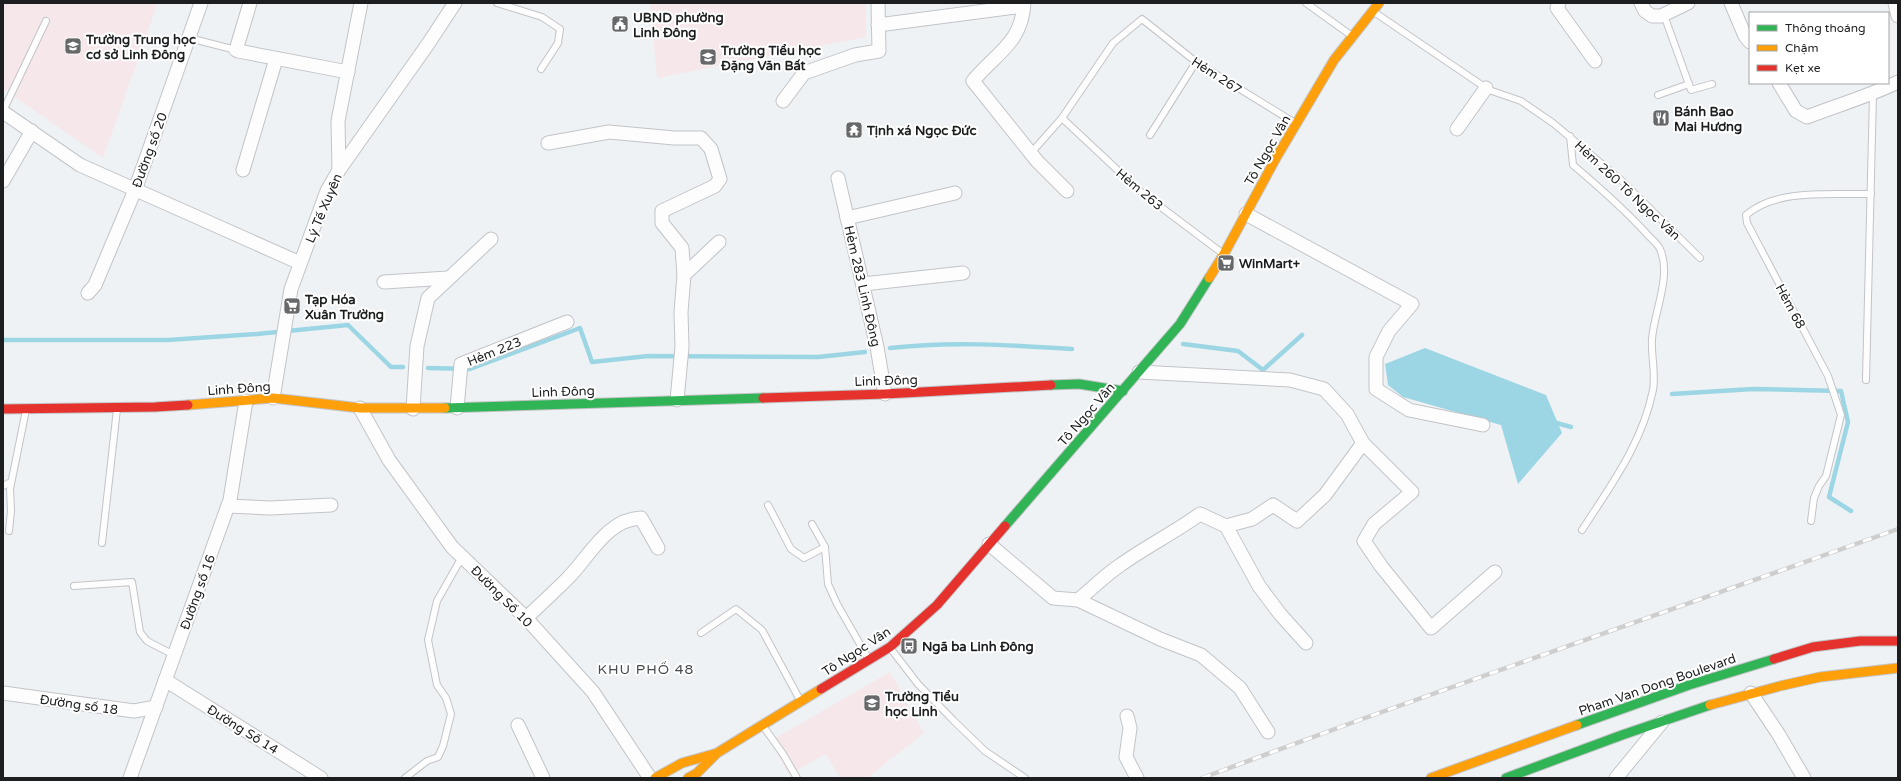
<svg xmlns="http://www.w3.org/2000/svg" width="1901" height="781" font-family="'Varela Round',sans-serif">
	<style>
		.education { fill: #f6e8ea }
		.water { fill: #9cd6e4 }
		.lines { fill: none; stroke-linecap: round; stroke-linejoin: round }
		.stream { stroke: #9cd6e4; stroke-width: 4.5 }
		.lane-casing { stroke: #c2c4c7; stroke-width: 8 }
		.street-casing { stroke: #c2c4c7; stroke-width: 15 }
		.fast-casing { stroke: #c2c4c7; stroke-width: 11 }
		.slow-casing { stroke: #c2c4c7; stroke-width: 11 }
		.jam-casing { stroke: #c2c4c7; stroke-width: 11 }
		.lane { stroke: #fdfdfe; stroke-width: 6 }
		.street { stroke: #fdfdfe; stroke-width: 13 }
		.fast { stroke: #30b455; stroke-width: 9 }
		.slow { stroke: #ff9f0a; stroke-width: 9 }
		.jam { stroke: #e5322d; stroke-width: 9 }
		.rail-casing { stroke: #cececf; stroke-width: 4.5 }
		.rail { stroke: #fff; stroke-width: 3; stroke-dasharray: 9; stroke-linecap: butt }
		.labels { text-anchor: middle; stroke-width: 4; stroke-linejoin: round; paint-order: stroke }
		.poi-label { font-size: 13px; font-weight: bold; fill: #1c1e1f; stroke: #fff; text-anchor: start }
		.street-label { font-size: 13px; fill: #1c1e1f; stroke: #fff }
		.neighbourhood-label { font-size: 14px; letter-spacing: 1px; fill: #474c4f; stroke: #fff }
	</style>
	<rect width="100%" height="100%" fill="#eff2f5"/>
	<!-- education -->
	<g class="education">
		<polygon points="3,3 158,3 103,158 3,89"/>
		<polygon points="650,3 866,3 866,37 657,78"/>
		<polygon points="890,672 924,733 867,778 840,778 826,754 789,775 770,741"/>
	</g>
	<!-- water -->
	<polygon class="water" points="1425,348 1546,395 1562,433 1518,484 1501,425 1403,397 1388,385 1385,364"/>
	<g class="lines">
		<!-- stream -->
		<g class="stream">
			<polyline points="3,340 168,340 257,334 348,325 391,367 403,367"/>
			<polyline points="1183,344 1238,351 1263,370 1302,335"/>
			<path d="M890,348C950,341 1012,345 1072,349"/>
			<polyline points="428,368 470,369 580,328 592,362 648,356 818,357 865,352"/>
			<polyline points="1672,394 1753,389 1841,391 1848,422 1829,497 1851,511"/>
			<polyline points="1553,422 1571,427"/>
		</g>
		<!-- lane casing -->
		<g class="lane-casing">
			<g id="lane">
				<polyline points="497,3 542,17 560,29 558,43 541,69"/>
				<polyline points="1306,3 1352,36"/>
				<polyline points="1374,12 1489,90 1521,101 1553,123 1621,180 1700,258"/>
				<polyline points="1664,15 1691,90 1712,84"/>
				<polyline points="189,38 236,50"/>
				<polyline points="1658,95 1689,84"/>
				<polyline points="3,111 46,21"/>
				<polyline points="1062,118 1141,192 1222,253"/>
				<polyline points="1150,135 1196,62"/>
				<path d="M1570,136L1573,165C1599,187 1624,209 1646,233C1650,238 1658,244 1660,249C1672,276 1654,312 1652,339C1651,356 1656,374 1653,390C1642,444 1611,485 1582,530"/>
				<polyline points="1031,153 1062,118 1113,43 1142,19 1196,62 1295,123"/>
				<polyline points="1866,380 1873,94"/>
				<polyline points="3,486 11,482"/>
				<polyline points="768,505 791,549 804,558 825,547"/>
				<path d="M1811,521L1814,498L1819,486L1826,476L1841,415L1828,376L1747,223L1746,215C1777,188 1832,195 1871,194"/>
				<polyline points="812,524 825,547 828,584 837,604 868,658"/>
				<polyline points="9,531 11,511 10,489 26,410"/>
				<polyline points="102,543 117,409"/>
				<polyline points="74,586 132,582 140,632 147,641 174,655"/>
				<polyline points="701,633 736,609 762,630 800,700"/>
				<polyline points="891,649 918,684 954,721 985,751 1025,778"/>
				<polyline points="763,726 783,754 797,778"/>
				<polyline points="405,778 427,761 438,757 443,746 451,714 446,698 437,685 428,640 437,601 462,557"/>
			</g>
		</g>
		<!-- street casing -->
		<g class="street-casing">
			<g id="street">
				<polyline points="250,3 236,50 238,51 348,72"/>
				<path d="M1024,3C1022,43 996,53 973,81L1037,161L1067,191"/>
				<polyline points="1559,3 1557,8 1595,61"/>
				<polyline points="1641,3 1645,11 1652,16 1661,16 1688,3"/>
				<polyline points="1731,3 1745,36 1750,42"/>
				<polyline points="1895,3 1898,16"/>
				<polyline points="878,25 1023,6"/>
				<path d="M1779,83L1796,111L1807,117C1838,105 1869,96 1898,82"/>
				<polyline points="783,101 804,73 855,55 879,51 878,3"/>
				<polyline points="3,112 80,165 300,263"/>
				<polyline points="1457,129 1486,88"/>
				<polyline points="548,143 609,132 674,138 701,138 711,149 720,179 715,186 662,211 662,223 682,248 684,275 681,312 682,347 677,400"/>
				<polyline points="243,170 276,59"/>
				<polyline points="339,170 338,121 361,3"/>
				<polyline points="838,178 877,347 885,394"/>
				<polyline points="3,181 32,131"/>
				<polyline points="1246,214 1412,304 1389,331 1376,357 1376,389 1409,410 1483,425"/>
				<polyline points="847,218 955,193"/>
				<polyline points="684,275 719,242"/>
				<polyline points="384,282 448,278"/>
				<polyline points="863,284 963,273"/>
				<polyline points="88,293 95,285 135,190 201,3"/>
				<polyline points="1139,372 1290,380 1324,389 1347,414 1363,443 1412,492 1374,524 1364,541 1381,566 1431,628 1495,572"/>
				<polyline points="273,398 291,289 327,191 339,170 428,44 455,3"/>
				<polyline points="360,408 389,460 452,547 526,618 593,692 650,778"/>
				<polyline points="457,408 461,364 567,322"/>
				<polyline points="413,409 417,346 428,298 491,239"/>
				<polyline points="228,506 270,508 331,505"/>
				<polyline points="1226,526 1259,586 1280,614 1306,643"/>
				<polyline points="989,544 1053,598 1078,600 1160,639 1201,655 1240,688 1268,732"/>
				<path d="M1078,600C1092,589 1104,576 1119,566C1145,547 1174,533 1200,514L1226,526L1252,519L1273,505L1297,521L1325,495L1363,443"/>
				<path d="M526,618C540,605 554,592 568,578C589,557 607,519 641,518L658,548"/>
				<polyline points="165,680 321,778"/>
				<polyline points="3,693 134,711 156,707"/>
				<polyline points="1751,693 1779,735 1804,778"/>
				<polyline points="1127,716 1130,728 1126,757 1137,778"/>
				<polyline points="518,725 543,778"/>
				<polyline points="130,778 230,500 246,401"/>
				<polyline points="1616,778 1662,722"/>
			</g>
		</g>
		<!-- fast casing -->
		<g class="fast-casing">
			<g id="fast">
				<polyline points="1051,385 1079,384 1123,391"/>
				<polyline points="445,408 763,398"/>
				<polyline points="1005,526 1180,324 1209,278"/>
				<polyline points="1577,725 1689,685 1774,659"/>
				<polyline points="1506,778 1622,735 1710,705"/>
			</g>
		</g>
		<!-- slow casing -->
		<g class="slow-casing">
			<g id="slow">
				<polyline points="1209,278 1224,254 1276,158 1334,60 1379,3"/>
				<polyline points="188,405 273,398 360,408 445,408"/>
				<polyline points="1710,705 1780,686 1820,677 1898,668"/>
				<polyline points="655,778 682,763 714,754"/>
				<polyline points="688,778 697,773 717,753 821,689"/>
				<polyline points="1431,778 1577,725"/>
			</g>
		</g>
		<!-- jam casing -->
		<g class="jam-casing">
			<g id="jam">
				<polyline points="763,398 885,394 1051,385"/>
				<polyline points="3,409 155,407 188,405"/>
				<polyline points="1774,659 1813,647 1860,641 1898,641"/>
				<polyline points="821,689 890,647 937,605 1005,526"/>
			</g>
		</g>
		<!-- lane -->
		<use href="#lane" class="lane"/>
		<!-- street -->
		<use href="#street" class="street"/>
		<!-- fast -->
		<use href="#fast" class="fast"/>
		<!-- slow -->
		<use href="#slow" class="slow"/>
		<!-- jam -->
		<use href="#jam" class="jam"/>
		<!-- rail casing -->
		<g class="rail-casing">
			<polyline id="rail" points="1202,778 1365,718 1898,529"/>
		</g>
		<!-- rail -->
		<use href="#rail" class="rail"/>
	</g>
	<!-- icons -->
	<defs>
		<g id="civic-square" transform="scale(0.9)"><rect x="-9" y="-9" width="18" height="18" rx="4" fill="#66686a" stroke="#fff"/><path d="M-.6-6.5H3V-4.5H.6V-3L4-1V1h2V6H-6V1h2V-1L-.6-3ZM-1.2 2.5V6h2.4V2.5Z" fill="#fff"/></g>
		<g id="school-square" transform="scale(0.9)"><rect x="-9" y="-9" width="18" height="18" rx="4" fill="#66686a" stroke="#fff"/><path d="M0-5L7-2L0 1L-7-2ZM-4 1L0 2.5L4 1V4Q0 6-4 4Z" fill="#fff"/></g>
		<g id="restaurant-square" transform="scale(0.9)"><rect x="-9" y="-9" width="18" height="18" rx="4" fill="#66686a" stroke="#fff"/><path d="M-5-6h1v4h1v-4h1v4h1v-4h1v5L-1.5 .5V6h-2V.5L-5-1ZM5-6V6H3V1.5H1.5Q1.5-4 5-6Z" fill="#fff"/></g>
		<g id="temple-square" transform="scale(0.9)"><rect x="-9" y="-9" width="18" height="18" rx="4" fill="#66686a" stroke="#fff"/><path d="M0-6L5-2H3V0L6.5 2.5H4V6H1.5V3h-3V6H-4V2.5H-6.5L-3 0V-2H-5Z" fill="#fff"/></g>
		<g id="supermarket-square" transform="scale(0.9)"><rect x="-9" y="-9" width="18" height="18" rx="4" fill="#66686a" stroke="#fff"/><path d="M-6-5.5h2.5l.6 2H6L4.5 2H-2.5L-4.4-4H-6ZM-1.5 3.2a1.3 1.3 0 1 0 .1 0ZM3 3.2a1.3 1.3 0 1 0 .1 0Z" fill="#fff"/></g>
		<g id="bus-square" transform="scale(0.9)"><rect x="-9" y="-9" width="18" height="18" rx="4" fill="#66686a" stroke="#fff"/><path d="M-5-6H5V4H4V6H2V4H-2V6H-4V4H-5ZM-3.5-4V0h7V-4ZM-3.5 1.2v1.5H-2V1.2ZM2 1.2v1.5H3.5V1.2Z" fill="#fff"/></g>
	</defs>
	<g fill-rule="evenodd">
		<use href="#civic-square" x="620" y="24"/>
		<use href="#school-square" x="73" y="46"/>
		<use href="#school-square" x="708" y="57"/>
		<use href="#restaurant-square" x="1661" y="118"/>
		<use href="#temple-square" x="854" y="130"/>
		<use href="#supermarket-square" x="1226" y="263"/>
		<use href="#supermarket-square" x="292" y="306"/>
		<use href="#bus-square" x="909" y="646"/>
		<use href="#school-square" x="872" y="703"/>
	</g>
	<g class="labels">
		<!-- poi labels -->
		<g class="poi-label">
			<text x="633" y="22">UBND phường<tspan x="633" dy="15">Linh Đông</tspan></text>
			<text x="86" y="44">Trường Trung học<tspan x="86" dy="15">cơ sở Linh Đông</tspan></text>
			<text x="721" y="55">Trường Tiểu học<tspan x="721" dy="15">Đặng Văn Bất</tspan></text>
			<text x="1674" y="116">Bánh Bao<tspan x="1674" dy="15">Mai Hương</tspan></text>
			<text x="867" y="135">Tịnh xá Ngọc Đức</text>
			<text x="1239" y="268">WinMart+</text>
			<text x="305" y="304">Tạp Hóa<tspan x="305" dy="15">Xuân Trường</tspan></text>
			<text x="922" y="651">Ngã ba Linh Đông</text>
			<text x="885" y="701">Trường Tiểu<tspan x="885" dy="15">học Linh</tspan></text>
		</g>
		<!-- street labels -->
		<g class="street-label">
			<text transform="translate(1217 75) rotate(33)" y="5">Hẻm 267</text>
			<text transform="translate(149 150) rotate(-70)" y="5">Đường số 20</text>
			<text transform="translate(1267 150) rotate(-60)" y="5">Tô Ngọc Vân</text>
			<text transform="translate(1140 189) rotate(40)" y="5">Hẻm 263</text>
			<text transform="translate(1628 190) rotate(43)" y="5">Hẻm 260 Tô Ngọc Vân</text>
			<text transform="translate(323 208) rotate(-67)" y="5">Lý Tế Xuyên</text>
			<text transform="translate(863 286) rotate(77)" y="5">Hẻm 283 Linh Đông</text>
			<text transform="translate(1791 306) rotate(62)" y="5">Hẻm 68</text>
			<text transform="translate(494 351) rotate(-22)" y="5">Hẻm 223</text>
			<text transform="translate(886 380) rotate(-2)" y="5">Linh Đông</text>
			<text transform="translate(239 388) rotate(-4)" y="5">Linh Đông</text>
			<text transform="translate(563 391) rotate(-2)" y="5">Linh Đông</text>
			<text transform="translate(1086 414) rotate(-49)" y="5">Tô Ngọc Vân</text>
			<text transform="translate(197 592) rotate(-70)" y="5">Đường số 16</text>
			<text transform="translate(502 596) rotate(45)" y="5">Đường Số 10</text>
			<text transform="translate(856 651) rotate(-33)" y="5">Tô Ngọc Vân</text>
			<text transform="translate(1657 684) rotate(-19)" y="5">Pham Van Dong Boulevard</text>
			<text transform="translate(79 704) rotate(8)" y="5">Đường số 18</text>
			<text transform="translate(243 729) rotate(32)" y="5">Đường Số 14</text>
		</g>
		<!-- neighbourhood labels -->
		<g class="neighbourhood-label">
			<text x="646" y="674">KHU PHỐ 48</text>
		</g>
	</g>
	<!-- border -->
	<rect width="1901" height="781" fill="none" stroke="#1c1e1f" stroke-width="8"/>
	<!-- legend -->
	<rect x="1749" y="12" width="140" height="72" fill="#ffffff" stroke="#a4a5a5"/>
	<rect x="1757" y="25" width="20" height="6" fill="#30b455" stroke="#a4a5a5"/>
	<text x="1785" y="32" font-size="12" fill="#1c1e1f">Thông thoáng</text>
	<rect x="1757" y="45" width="20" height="6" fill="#ff9f0a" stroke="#a4a5a5"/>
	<text x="1785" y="52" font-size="12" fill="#1c1e1f">Chậm</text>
	<rect x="1757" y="65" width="20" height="6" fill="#e5322d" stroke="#a4a5a5"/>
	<text x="1785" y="72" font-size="12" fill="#1c1e1f">Kẹt xe</text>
</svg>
